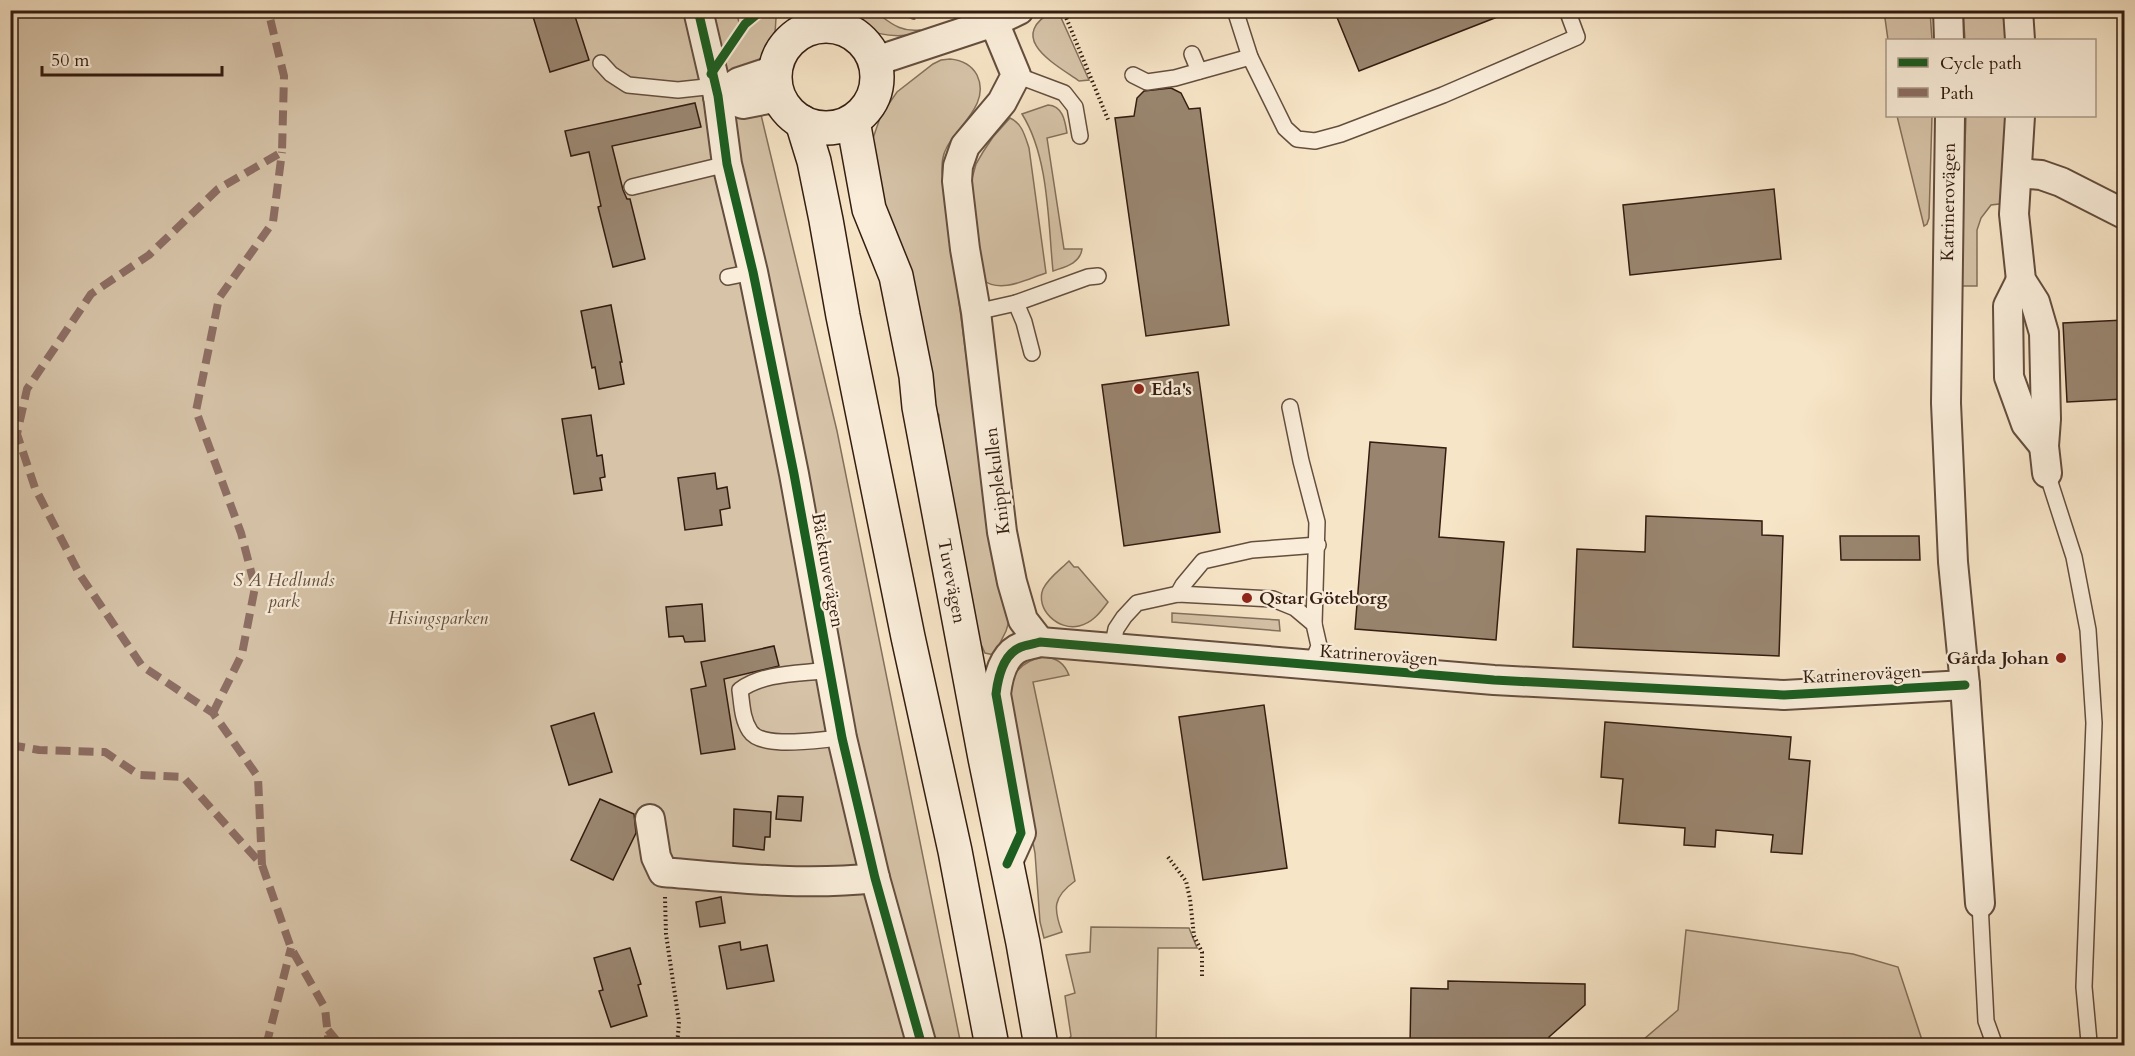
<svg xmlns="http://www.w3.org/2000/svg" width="2135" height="1056" font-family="Cardo,serif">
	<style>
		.green { fill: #d6c3a8; stroke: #84705c; stroke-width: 1.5 }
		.building { fill: #99856f; stroke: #331c10; stroke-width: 1.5 }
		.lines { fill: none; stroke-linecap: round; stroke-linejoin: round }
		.service-casing { stroke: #644e3e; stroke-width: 18 }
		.minor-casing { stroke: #644e3e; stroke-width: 32 }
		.secondary-casing { stroke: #331c10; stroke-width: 36 }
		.path { stroke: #331c10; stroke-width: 4; stroke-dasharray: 1.5 3; stroke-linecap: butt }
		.service { stroke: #faeedb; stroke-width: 15 }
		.minor { stroke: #faeedb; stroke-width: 28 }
		.secondary { stroke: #faeedb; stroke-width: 33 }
		.quiet { stroke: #8d6e63; stroke-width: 8; stroke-dasharray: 15 8; stroke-linecap: butt }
		.cycleway-casing { stroke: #faeedb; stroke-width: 13 }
		.cycleway { stroke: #1b5e20; stroke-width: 9 }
		.poi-dot { fill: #8f2418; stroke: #faeedb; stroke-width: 2 }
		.labels { text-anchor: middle; stroke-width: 4.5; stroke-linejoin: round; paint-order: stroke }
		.street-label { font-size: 18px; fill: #331c10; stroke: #faeedb }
		.poi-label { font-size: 18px; font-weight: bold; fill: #331c10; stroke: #faeedb; text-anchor: start }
		.park-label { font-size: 18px; font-style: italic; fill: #644e3e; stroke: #faeedb }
	</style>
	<rect width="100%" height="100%" fill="#f7e5c7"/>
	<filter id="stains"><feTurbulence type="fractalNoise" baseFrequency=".00333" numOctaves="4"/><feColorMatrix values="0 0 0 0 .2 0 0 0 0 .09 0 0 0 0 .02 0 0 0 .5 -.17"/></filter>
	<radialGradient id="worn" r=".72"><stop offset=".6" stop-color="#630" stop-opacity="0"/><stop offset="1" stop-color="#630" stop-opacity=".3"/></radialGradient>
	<!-- green -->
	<g class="green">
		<path d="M736,10L742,35L755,21L762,17L772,15L776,18C775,45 772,53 750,69L837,431L961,1045H11L10,11Z"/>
		<path d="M846,11H885L881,16C894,26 904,32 920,30L921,33C895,39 862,36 846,11Z"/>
		<path d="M1053,11H1058L1089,80L1079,81C1055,64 1005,38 1053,11Z"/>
		<polygon points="1884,11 1930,11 1932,40 1888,40"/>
		<polygon points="1963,11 2008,11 2009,40 1965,40"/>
		<path d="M950,59C961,60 971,64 977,75C991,104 957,126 946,149C942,156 942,164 942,172L984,492L1011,615L1006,631L994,655L985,653L980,642L938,427L939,415L935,410L882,219L871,144L881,115L897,92L933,64L941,60Z"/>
		<path d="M1048,105C1063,106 1065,121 1067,133L1047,138L1064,249H1082C1080,264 1064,267 1053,271C1048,222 1049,157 1022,114Z"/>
		<polygon points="1897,116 1932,116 1929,218 1927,224 1924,226"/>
		<polygon points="1966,116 2008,116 2007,203 1991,205 1981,218 1977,230 1977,286 1960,286"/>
		<path d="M1010,118C1022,123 1025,136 1029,148L1046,273C1027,279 1001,294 983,280L971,182L976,164L983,152L993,137Z"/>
		<path d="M1069,561L1074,567H1078L1108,602C1100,613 1092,623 1079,626C1058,631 1035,609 1043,589C1048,578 1061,569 1069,561Z"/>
		<polygon points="1172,613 1279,620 1280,631 1172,622"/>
		<path d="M1044,657C1057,658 1064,663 1069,675L1033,682L1075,881C1053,897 1053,908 1062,932L1044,938L1040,922L1035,853L1005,699C1012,676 1018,661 1044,657Z"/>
		<polygon points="1091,927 1189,928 1197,948 1158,948 1156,1045 1065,1045 1071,1036 1065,996 1075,993 1066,955 1090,952"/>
		<polygon points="1686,930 1853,954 1898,967 1922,1040 1927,1045 1637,1045 1678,1010"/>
	</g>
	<!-- building -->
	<g class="building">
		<polygon points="531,10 573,10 589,60 550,72"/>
		<polygon points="1334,10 1509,10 1510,12 1359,71"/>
		<polygon points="1171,88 1181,93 1189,109 1200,108 1229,325 1146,336 1115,118 1134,116 1137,98 1144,91"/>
		<polygon points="695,103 701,127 612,146 623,190 627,199 630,199 645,259 613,267 598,207 601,206 589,152 571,156 565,131"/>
		<polygon points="1774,189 1781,259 1630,275 1623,205"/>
		<polygon points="611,305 622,362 620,362 624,384 599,389 595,367 592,368 581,311"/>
		<polygon points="2124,320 2124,399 2067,402 2063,323"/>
		<polygon points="1198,372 1220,532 1124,546 1102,385"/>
		<polygon points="591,415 597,456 602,455 605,477 600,478 602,490 574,494 562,419"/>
		<polygon points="1370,442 1446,448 1439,537 1504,542 1496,640 1355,629"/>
		<polygon points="715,473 717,489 727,487 730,508 720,510 722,525 685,530 678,478"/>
		<polygon points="1646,516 1762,521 1762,535 1783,536 1779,656 1573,647 1577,549 1645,552"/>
		<polygon points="1840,536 1919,536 1920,560 1841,560"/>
		<polygon points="702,604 705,641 685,642 683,636 669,637 666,607"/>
		<polygon points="774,646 779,666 724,679 735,749 701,754 691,689 706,686 701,662"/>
		<polygon points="1264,705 1287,868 1203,880 1179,717"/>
		<polygon points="594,713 612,772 569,785 551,726"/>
		<polygon points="1605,722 1791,737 1789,759 1810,761 1802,854 1771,852 1773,835 1716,830 1715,847 1684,845 1685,828 1619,823 1623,779 1601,777"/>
		<polygon points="778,796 803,797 801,821 776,819"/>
		<polygon points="600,799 634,814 636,833 613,880 571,860"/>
		<polygon points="734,809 771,812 770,837 765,837 764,850 733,846"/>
		<polygon points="721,897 725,923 700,927 696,902"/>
		<polygon points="740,942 741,950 767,945 774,981 727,989 719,946"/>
		<polygon points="630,948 641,984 638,985 647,1016 611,1027 599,991 603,990 594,958"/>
		<polygon points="1448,981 1585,984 1585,1005 1549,1037 1550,1046 1410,1046 1411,988 1448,989"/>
	</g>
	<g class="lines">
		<!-- service casing -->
		<g class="service-casing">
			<g id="service">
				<polyline points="1235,10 1250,57 1285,128 1297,139 1315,141 1341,134 1443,95 1577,37 1567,10"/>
				<polyline points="1192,54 1199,71"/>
				<polyline points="601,63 611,74 628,85 678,90 715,86"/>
				<polyline points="1016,75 1064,93 1075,107 1080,136"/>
				<polyline points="1133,75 1147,82 1175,78 1250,57"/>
				<polyline points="632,187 727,164"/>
				<polyline points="728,277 753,272"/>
				<polyline points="1016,303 1024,322 1032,353"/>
				<polyline points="976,312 1016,303 1088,277 1098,276"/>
				<polyline points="1290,407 1301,461 1317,522 1314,624"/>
				<polyline points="2047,473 2074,557 2088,630 2094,723 2084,987 2089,1042 2091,1046"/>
				<polyline points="1178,594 1183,585 1203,561 1252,550 1318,545"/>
				<polyline points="1112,648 1116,629 1124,617 1137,603 1178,594 1273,599 1295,608 1314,624 1319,646 1311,666"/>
				<path d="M829,670C801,674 764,672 740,690C742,704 742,719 750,731C762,750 821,739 842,738"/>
				<polyline points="1980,903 1986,1021 1995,1046"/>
			</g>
		</g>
		<!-- minor casing -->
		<g class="minor-casing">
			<g id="minor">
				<polyline points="698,10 718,96 727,164 753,272 794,474 842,738 875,878 922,1046"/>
				<polyline points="1948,10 1949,40"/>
				<polyline points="2018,10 2020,40"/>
				<polyline points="994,22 1016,75 1002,102 965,146 958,166 957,181 965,249 976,312 1002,532 1012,582 1023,620 1040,642"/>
				<polyline points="876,61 994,22 1019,10"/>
				<polyline points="718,96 739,82 775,70"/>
				<polyline points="718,96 743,104 779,97"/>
				<polyline points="1950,116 1946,403 1953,562 1965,685 1980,903"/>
				<polyline points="2020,116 2014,214 2021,280 2035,302 2044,333 2046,419 2044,446 2047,473"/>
				<polyline points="2017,173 2041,175 2061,182 2124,214"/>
				<polyline points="2021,280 2008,306 2009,377 2026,424 2044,446"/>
				<path d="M650,819L656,857L663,872C734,878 804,886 875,878"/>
				<path d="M1007,864L1021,833L996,694C998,677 1003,654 1021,647C1026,645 1034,644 1040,642L1494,680L1784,695L1965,685"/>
			</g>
		</g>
		<!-- secondary casing -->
		<g class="secondary-casing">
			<g id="secondary">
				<circle cx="826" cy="77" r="51"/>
				<polyline points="853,121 869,209 896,276 916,376 919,407 985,758 1023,943 1041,1046"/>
				<polyline points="802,122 814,161 826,220 843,316 908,637 955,851 992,1046"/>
			</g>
		</g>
		<!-- path -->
		<g class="path">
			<polyline points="1063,10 1109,122"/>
			<polyline points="1168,857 1186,881 1190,899 1194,936 1202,952 1202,978"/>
			<polyline points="665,897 666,934 679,1022 677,1046"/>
		</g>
		<!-- service -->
		<use href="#service" class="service"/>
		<!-- minor -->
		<use href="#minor" class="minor"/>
		<!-- secondary -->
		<use href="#secondary" class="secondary"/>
		<!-- quiet -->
		<g class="quiet">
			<polyline points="901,10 914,16 940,10"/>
			<polyline points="213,713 242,654 255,587 241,533 196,411 219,298 273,222 282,152"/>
			<polyline points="10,745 39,750 105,752 139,775 183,777 262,865 291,948 325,1008 329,1046"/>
			<polyline points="262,865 258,777 213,713 142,666 80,575 35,488 17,434 27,389 91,294 149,255 218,189 282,152 284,76 268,10"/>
			<polyline points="328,1030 341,1046"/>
			<polyline points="266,1046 291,948"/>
		</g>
		<!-- cycleway casing -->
		<g class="cycleway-casing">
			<g id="cycleway">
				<polyline points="698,10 718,96 727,164 753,272 794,474 842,738 875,878 922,1046"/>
				<polyline points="711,74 745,24 762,10"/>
				<path d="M1007,864L1021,833L996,694C998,677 1003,654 1021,647C1026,645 1034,644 1040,642L1494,680L1784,695L1965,685"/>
			</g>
		</g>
		<!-- cycleway -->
		<use href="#cycleway" class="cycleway"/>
	</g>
	<!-- markers -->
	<g class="poi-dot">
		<circle cx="1139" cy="389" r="6"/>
		<circle cx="1247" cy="598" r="6"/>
		<circle cx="2061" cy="658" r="6"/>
	</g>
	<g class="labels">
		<!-- street labels -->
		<g class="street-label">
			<text transform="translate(1948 202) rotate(-89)" y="6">Katrinerovägen</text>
			<text transform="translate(997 481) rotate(-97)" y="6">Knipplekullen</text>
			<text transform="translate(828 570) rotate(80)" y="6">Bäcktuvevägen</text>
			<text transform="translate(952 581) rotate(79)" y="6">Tuvevägen</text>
			<text transform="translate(1379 655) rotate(4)" y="6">Katrinerovägen</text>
			<text transform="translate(1862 674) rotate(-3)" y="6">Katrinerovägen</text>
		</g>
		<!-- poi labels -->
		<g class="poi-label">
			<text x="1151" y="395">Eda's</text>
			<text x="1259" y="604">Qstar Göteborg</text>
			<text x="2049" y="664" text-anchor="end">Gårda Johan</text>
		</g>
		<!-- park labels -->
		<g class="park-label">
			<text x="284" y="586">S A Hedlunds<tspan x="284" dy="21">park</tspan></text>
			<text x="438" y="624">Hisingsparken</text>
		</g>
	</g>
	<!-- margin -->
	<rect width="2135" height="1056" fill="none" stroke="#f7e5c7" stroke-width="36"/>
	<rect x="12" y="12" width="2111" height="1032" fill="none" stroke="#331c10" stroke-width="3"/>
	<rect x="18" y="18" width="2099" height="1020" fill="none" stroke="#331c10" stroke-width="1.5"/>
	<!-- legend -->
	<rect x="1886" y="39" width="210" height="78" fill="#faeedb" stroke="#aa9a8a" stroke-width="1.5"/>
	<rect x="1898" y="58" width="30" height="9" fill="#1b5e20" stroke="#aa9a8a" stroke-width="1.5"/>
	<text x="1940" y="69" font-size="18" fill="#331c10">Cycle path</text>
	<rect x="1898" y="88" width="30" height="9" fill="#8d6e63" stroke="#aa9a8a" stroke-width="1.5"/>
	<text x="1940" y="99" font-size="18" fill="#331c10">Path</text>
	<!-- scale -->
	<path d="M42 66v9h180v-9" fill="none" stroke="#331c10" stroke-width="3"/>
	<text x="51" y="66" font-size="18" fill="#331c10" stroke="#faeedb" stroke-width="4.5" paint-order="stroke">50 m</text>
	<rect width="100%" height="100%" filter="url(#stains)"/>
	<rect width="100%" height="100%" fill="url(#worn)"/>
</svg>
